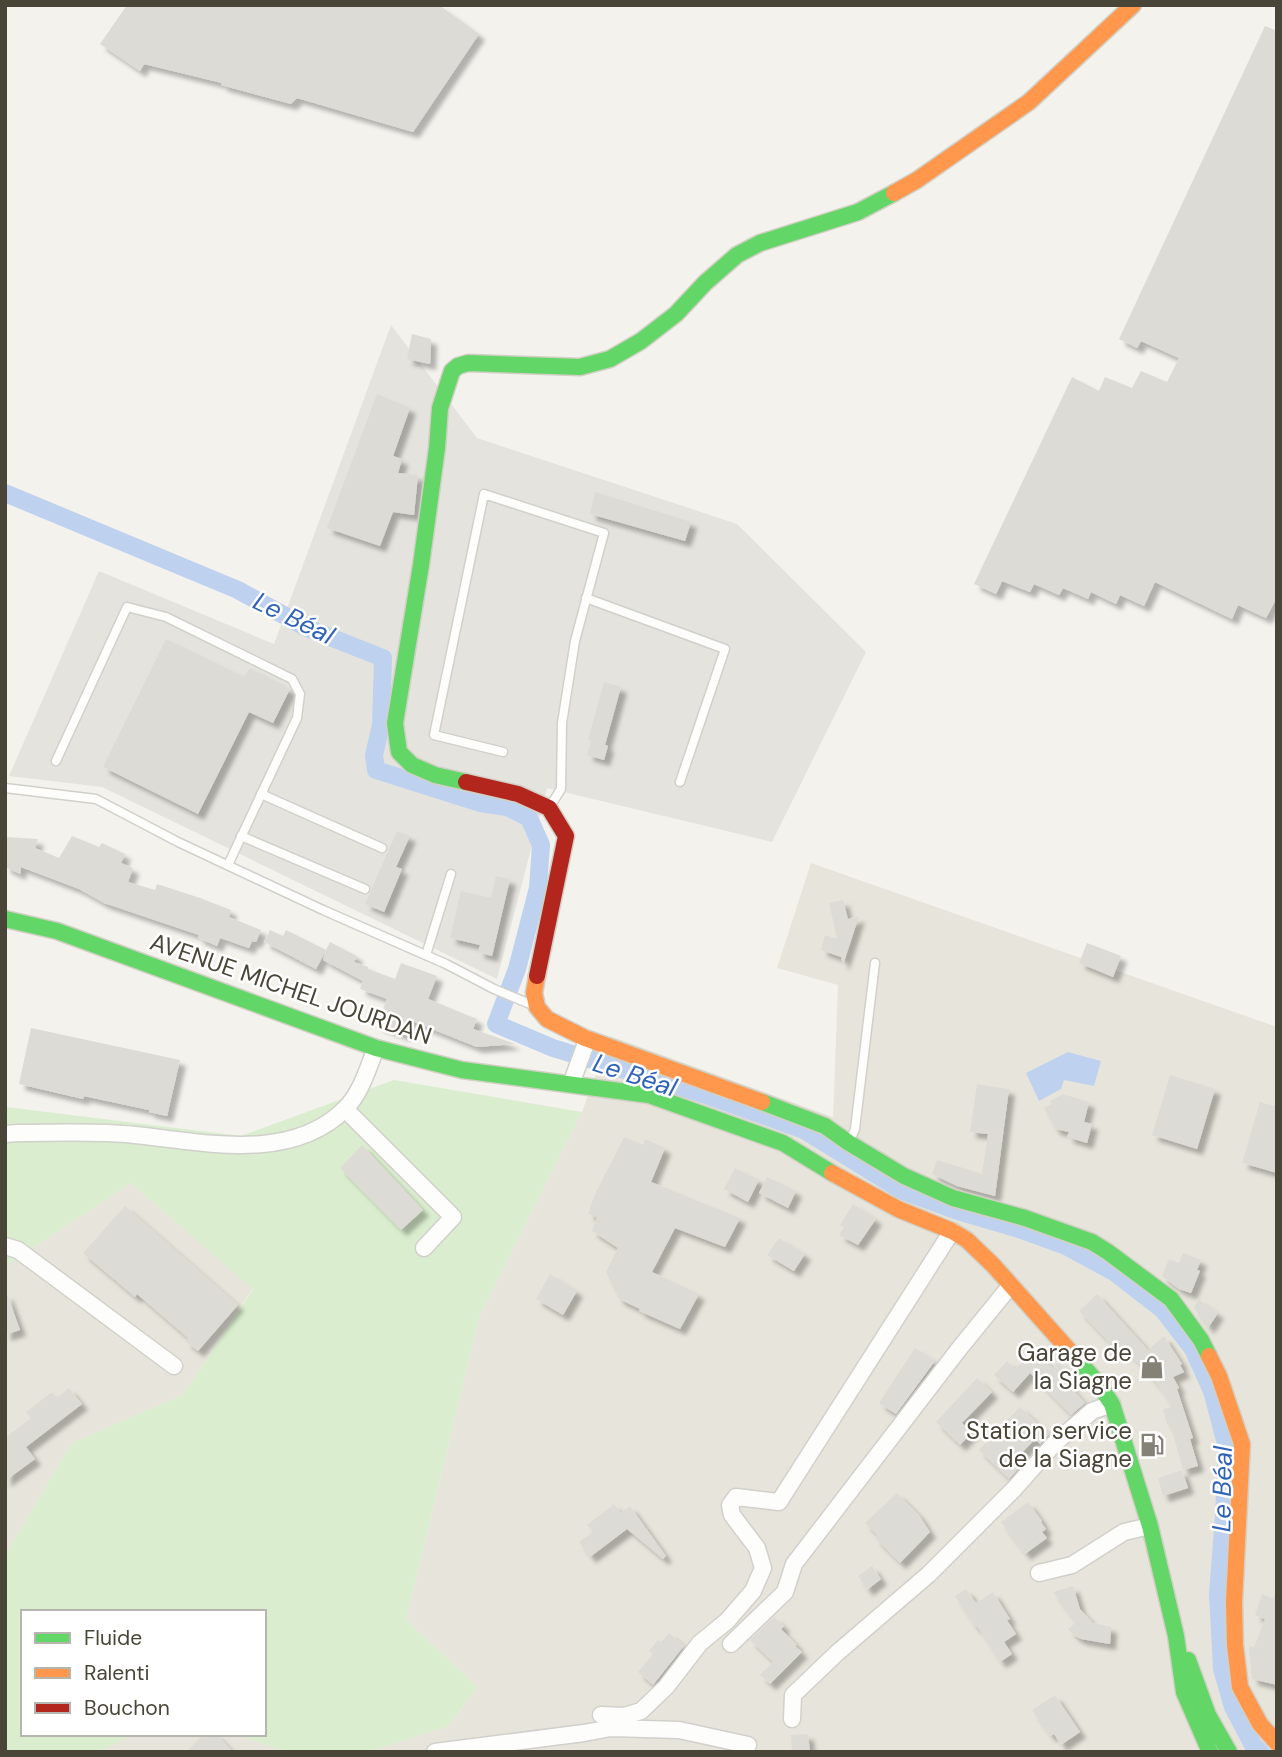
<svg xmlns="http://www.w3.org/2000/svg" width="1282" height="1757" font-family="'DM Sans',sans-serif">
	<style>
		.residential { fill: #e7e5db }
		.industrial { fill: #e5e3dd }
		.green { fill: #daedce }
		.water { fill: #bed2f0 }
		.lines { fill: none; stroke-linecap: round; stroke-linejoin: round }
		.canal { stroke: #bed2f0; stroke-width: 18 }
		.building { fill: #dddbd5; filter: url(#shadow) }
		.lane-casing { stroke: #d1d0cb; stroke-width: 11 }
		.street-casing { stroke: #d1d0cb; stroke-width: 19 }
		.fast-casing { stroke: #d2d0c4; stroke-width: 19 }
		.slow-casing { stroke: #d2d0c4; stroke-width: 19 }
		.jam-casing { stroke: #d2d0c4; stroke-width: 19 }
		.lane { stroke: #fdfdfc; stroke-width: 8 }
		.street { stroke: #fdfdfc; stroke-width: 16 }
		.fast { stroke: #63d668; stroke-width: 16 }
		.slow { stroke: #ff974d; stroke-width: 16 }
		.jam { stroke: #b3261e; stroke-width: 16 }
		.labels { text-anchor: middle; stroke-width: 5; stroke-linejoin: round; paint-order: stroke }
		.street-label { font-size: 24px; fill: #494638; stroke: #fff }
		.poi-label { font-size: 24px; fill: #494638; stroke: #fff; text-anchor: end }
		.water-label { font-size: 26px; font-style: italic; fill: #3063b7; stroke: #fff }
	</style>
	<defs>
		<filter id="shadow"><feDropShadow dx="6" dy="6" stdDeviation="2" flood-color="#0004"/></filter>
	</defs>
	<rect width="100%" height="100%" fill="#f3f2ed"/>
	<!-- residential -->
	<g class="residential">
		<polygon points="811,863 1277,1027 1277,1752 369,1752 448,1726 478,1687 406,1620 480,1315 582,1112 610,1036 833,1117 838,985 777,968"/>
		<polygon points="131,1183 253,1288 183,1395 72,1443 5,1556 5,1266"/>
		<polygon points="135,1734 235,1734 287,1752 99,1752"/>
	</g>
	<!-- industrial -->
	<polygon class="industrial" points="391,325 477,438 737,524 866,652 772,842 547,788 497,979 102,787 9,776 99,571 274,644"/>
	<!-- green -->
	<polygon class="green" points="394,1080 582,1112 480,1315 406,1620 478,1687 448,1726 369,1752 287,1752 235,1734 264,1734 264,1612 23,1612 23,1734 135,1734 99,1752 5,1752 5,1556 72,1443 183,1395 253,1289 131,1183 5,1266 6,1107 241,1136"/>
	<!-- water -->
	<polygon class="water" points="1068,1052 1101,1061 1094,1086 1064,1080 1061,1089 1039,1101 1026,1073"/>
	<g class="lines">
		<!-- canal -->
		<polyline class="canal" points="5,493 238,590 307,628 383,658 381,725 374,755 376,770 480,803 507,807 529,818 541,845 538,888 517,969 496,1024 553,1048 706,1095 804,1130 903,1191 958,1211 1016,1228 1066,1246 1114,1272 1163,1310 1193,1349 1212,1391 1227,1448 1224,1516 1218,1594 1222,1669 1233,1707 1253,1745 1260,1752"/>
	</g>
	<!-- building -->
	<g class="building">
		<polygon points="127,5 439,5 479,34 413,132 297,98 291,104 221,85 222,83 144,64 140,71 100,44"/>
		<polygon points="1265,26 1277,31 1277,597 1266,618 1238,605 1232,619 1155,582 1144,606 1120,595 1116,604 1091,592 1088,599 1063,588 1059,595 1034,584 1030,592 1002,581 996,594 974,584 1072,377 1099,391 1105,377 1132,388 1141,371 1167,382 1179,358 1141,341 1137,348 1119,339"/>
		<polygon points="412,334 431,339 430,364 407,359"/>
		<polygon points="377,394 410,408 393,456 402,459 398,473 418,475 414,515 393,512 380,546 327,528"/>
		<polygon points="595,492 691,522 685,541 590,514"/>
		<polygon points="166,639 244,677 250,668 290,689 273,723 249,712 198,814 103,767"/>
		<polygon points="604,682 621,687 605,745 608,746 604,760 587,755 591,741 588,740"/>
		<polygon points="397,831 410,836 396,867 402,869 384,912 365,904"/>
		<polygon points="72,836 99,847 102,843 125,854 121,863 133,868 128,882 155,890 157,884 200,898 231,910 229,917 261,930 256,942 252,941 249,948 220,938 217,946 198,938 199,935 104,903 79,889 21,867 20,874 5,867 5,837 38,839 35,848 59,858"/>
		<polygon points="496,876 510,879 492,956 478,952 480,945 450,938 461,891 491,898"/>
		<polygon points="843,900 848,919 859,916 843,965 841,957 821,950 825,935 837,939 829,903"/>
		<polygon points="270,930 283,936 286,930 326,950 330,942 357,956 354,962 368,967 368,969 395,979 401,963 437,976 428,999 477,1019 473,1029 515,1044 477,1047 409,1020 404,1035 377,1025 387,999 360,989 363,981 323,960 326,950 316,969 264,942"/>
		<polygon points="1087,943 1121,956 1113,977 1079,963"/>
		<polygon points="31,1028 180,1060 167,1116 149,1112 149,1110 84,1096 83,1099 19,1084"/>
		<polygon points="1170,1075 1215,1089 1197,1149 1152,1135"/>
		<polygon points="977,1084 1009,1089 995,1196 957,1186 932,1174 937,1160 982,1174 988,1134 970,1132"/>
		<polygon points="1063,1094 1089,1102 1084,1122 1092,1124 1087,1143 1067,1137 1069,1132 1055,1129 1044,1108 1052,1104 1050,1101"/>
		<polygon points="1260,1102 1277,1107 1277,1173 1242,1163"/>
		<polygon points="624,1137 643,1145 645,1139 665,1148 651,1182 740,1218 725,1247 675,1228 652,1272 699,1294 680,1329 639,1311 640,1309 619,1299 606,1272 618,1248 592,1231 597,1217 588,1214 595,1194"/>
		<polygon points="362,1145 423,1210 401,1230 340,1168"/>
		<polygon points="735,1168 759,1180 748,1202 724,1189"/>
		<polygon points="767,1177 796,1191 788,1208 759,1193"/>
		<polygon points="853,1204 876,1219 858,1245 839,1235 844,1227 840,1225"/>
		<polygon points="125,1206 238,1305 198,1351 185,1341 188,1338 137,1294 135,1297 83,1253"/>
		<polygon points="779,1238 805,1254 794,1271 767,1255"/>
		<polygon points="1183,1253 1201,1260 1197,1270 1200,1271 1191,1293 1179,1289 1162,1276 1169,1259 1179,1263"/>
		<polygon points="550,1274 577,1291 563,1315 536,1299"/>
		<polygon points="5,1294 7,1294 20,1330 5,1335"/>
		<polygon points="1097,1294 1148,1350 1164,1336 1182,1364 1180,1365 1184,1372 1173,1377 1179,1388 1177,1389 1193,1438 1190,1439 1198,1466 1183,1470 1170,1423 1167,1424 1163,1409 1172,1407 1158,1385 1123,1346 1116,1353 1106,1342 1108,1341 1079,1311"/>
		<polygon points="1198,1299 1218,1313 1208,1328 1194,1308"/>
		<polygon points="915,1348 935,1361 896,1414 879,1403"/>
		<polygon points="1034,1350 1053,1368 1059,1362 1075,1379 1069,1385 1085,1403 1071,1415 1030,1373 1013,1392 994,1375 1007,1361 1015,1369"/>
		<polygon points="977,1378 992,1392 962,1423 972,1432 960,1445 936,1422"/>
		<polygon points="69,1388 82,1404 26,1447 35,1459 5,1481 5,1438 31,1418 26,1412 52,1392 57,1398"/>
		<polygon points="1020,1407 1049,1434 1040,1444 1035,1439 1012,1463 1018,1469 1009,1479 979,1450"/>
		<polygon points="1182,1470 1188,1488 1163,1496 1158,1478"/>
		<polygon points="897,1493 919,1515 930,1532 900,1563 875,1538 877,1535 865,1523"/>
		<polygon points="1028,1502 1042,1521 1041,1522 1046,1529 1042,1532 1047,1538 1025,1554 1001,1522"/>
		<polygon points="614,1504 621,1513 630,1506 666,1556 663,1559 627,1529 590,1557 579,1542 593,1532 587,1525"/>
		<polygon points="872,1566 881,1579 867,1590 858,1576"/>
		<polygon points="1073,1586 1080,1609 1093,1623 1111,1627 1110,1644 1081,1639 1075,1636 1068,1629 1076,1622 1053,1592"/>
		<polygon points="966,1589 976,1603 993,1592 1010,1619 1007,1620 1016,1634 1004,1642 1012,1654 1000,1662 977,1626 975,1627 955,1596"/>
		<polygon points="1276,1591 1277,1591 1277,1685 1252,1679 1249,1649 1250,1646 1254,1647 1265,1619 1255,1615 1262,1594 1273,1599"/>
		<polygon points="774,1617 784,1626 781,1629 797,1645 795,1646 802,1652 770,1684 760,1675 773,1662 750,1640"/>
		<polygon points="669,1633 684,1646 653,1685 638,1672 653,1654 649,1651 658,1640 661,1642"/>
		<polygon points="1055,1695 1080,1732 1061,1745 1054,1734 1050,1736 1032,1710"/>
		<polygon points="204,1734 216,1734 233,1752 186,1752"/>
		<polygon points="808,1734 810,1752 792,1752 791,1735"/>
	</g>
	<g class="lines">
		<!-- lane casing -->
		<g class="lane-casing">
			<g id="lane">
				<polyline points="586,598 725,649 680,782"/>
				<polyline points="503,752 434,735 484,494 604,533 575,641 562,723 561,789 549,808"/>
				<polyline points="56,761 127,607 166,617 292,679 300,694 297,718 228,865"/>
				<polyline points="5,788 96,799 178,842 323,910 446,964 494,989 535,1006"/>
				<polyline points="261,794 382,848"/>
				<polyline points="241,836 365,889"/>
				<polyline points="426,955 451,874"/>
				<polyline points="849,1143 855,1129 875,963"/>
			</g>
		</g>
		<!-- street casing -->
		<g class="street-casing">
			<g id="street">
				<polyline points="571,1084 585,1046 585,1038"/>
				<polyline points="345,1109 453,1217 424,1248"/>
				<path d="M5,1134L18,1133C57,1133 97,1131 135,1135C202,1142 291,1163 345,1109C361,1093 368,1068 376,1048"/>
				<polyline points="5,1246 18,1250 174,1366"/>
				<polyline points="1039,1573 1072,1565 1124,1532 1150,1526"/>
				<polyline points="731,1644 785,1592 794,1564 959,1349 1011,1285"/>
				<polyline points="601,1715 624,1716 641,1711 666,1687 700,1643 727,1621 753,1591 763,1568 757,1548 732,1515 730,1505 736,1497 779,1502 952,1231"/>
				<polyline points="792,1719 793,1695 837,1653 929,1574 1014,1489 1055,1443 1092,1411 1112,1404"/>
				<polyline points="435,1752 584,1733 611,1728 679,1730 748,1745"/>
			</g>
		</g>
		<!-- fast casing -->
		<g class="fast-casing">
			<g id="fast">
				<polyline points="466,782 435,775 412,765 399,752 395,723 421,565 437,448 440,408 452,371 458,366 468,363 580,367 610,359 641,341 676,314 705,283 737,255 760,243 858,212 894,193"/>
				<polyline points="5,919 57,931 376,1048 462,1070 649,1095 783,1143 832,1173"/>
				<polyline points="762,1102 825,1126 849,1143 904,1176 953,1198 1025,1218 1092,1242 1108,1252 1171,1299 1201,1340 1209,1356"/>
				<polyline points="1075,1357 1096,1381 1112,1404 1150,1526 1176,1636 1184,1692 1210,1752"/>
				<polyline points="1188,1660 1208,1715 1229,1752"/>
			</g>
		</g>
		<!-- slow casing -->
		<g class="slow-casing">
			<g id="slow">
				<polyline points="894,193 917,180 1029,102 1133,5"/>
				<polyline points="537,976 534,993 537,1007 547,1019 585,1038 762,1102"/>
				<polyline points="832,1173 898,1209 952,1231 967,1240 993,1265 1075,1357"/>
				<polyline points="1209,1356 1219,1376 1242,1444 1234,1602 1235,1645 1240,1687 1260,1724 1277,1743"/>
			</g>
		</g>
		<!-- jam casing -->
		<g class="jam-casing">
			<polyline id="jam" points="466,782 518,794 549,808 566,836 537,976"/>
		</g>
		<!-- lane -->
		<use href="#lane" class="lane"/>
		<!-- street -->
		<use href="#street" class="street"/>
		<!-- fast -->
		<use href="#fast" class="fast"/>
		<!-- slow -->
		<use href="#slow" class="slow"/>
		<!-- jam -->
		<use href="#jam" class="jam"/>
	</g>
	<!-- icons -->
	<defs>
		<g id="shop-bare" transform="scale(1.89)"><path d="M-5-2.5h2.3a2.7 3.5 0 0 1 5.4 0H5L5.5 6h-11ZM-1.5-2.5h3a1.5 2.3 0 0 0-3 0Z" fill="#848277" stroke="#fff" stroke-width="2.5" paint-order="stroke"/></g>
		<g id="fuel-bare" transform="scale(1.89)"><path d="M-5.5-6h7V0h2V4h1.3V-2.5L3-4.5l.8-.8L6-3V5H2.5V1h-1V6h-7ZM-4.2-4.7v3.2H.2V-4.7Z" fill="#848277" stroke="#fff" stroke-width="2.5" paint-order="stroke"/></g>
	</defs>
	<g fill-rule="evenodd">
		<use href="#shop-bare" x="1152" y="1367"/>
		<use href="#fuel-bare" x="1152" y="1445"/>
	</g>
	<g class="labels">
		<!-- street labels -->
		<g class="street-label">
			<text transform="translate(291 989) rotate(19)" y="8">AVENUE MICHEL JOURDAN</text>
		</g>
		<!-- poi labels -->
		<g class="poi-label">
			<text x="1132" y="1361">Garage de<tspan x="1132" dy="28">la Siagne</tspan></text>
			<text x="1132" y="1439">Station service<tspan x="1132" dy="28">de la Siagne</tspan></text>
		</g>
		<!-- water labels -->
		<g class="water-label">
			<text transform="translate(294 618) rotate(26)" y="9">Le Béal</text>
			<text transform="translate(635 1075) rotate(18)" y="9">Le Béal</text>
			<text transform="translate(1222 1489) rotate(-89)" y="9">Le Béal</text>
		</g>
	</g>
	<!-- border -->
	<rect width="1282" height="1757" fill="none" stroke="#494638" stroke-width="14"/>
	<!-- legend -->
	<rect x="21" y="1610" width="245" height="126" fill="#ffffff" stroke="#b6b5af" stroke-width="2"/>
	<rect x="35" y="1633" width="35" height="10" fill="#63d668" stroke="#b6b5af" stroke-width="2"/>
	<text x="84" y="1645" font-size="21" fill="#494638">Fluide</text>
	<rect x="35" y="1668" width="35" height="10" fill="#ff974d" stroke="#b6b5af" stroke-width="2"/>
	<text x="84" y="1680" font-size="21" fill="#494638">Ralenti</text>
	<rect x="35" y="1703" width="35" height="10" fill="#b3261e" stroke="#b6b5af" stroke-width="2"/>
	<text x="84" y="1715" font-size="21" fill="#494638">Bouchon</text>
</svg>
